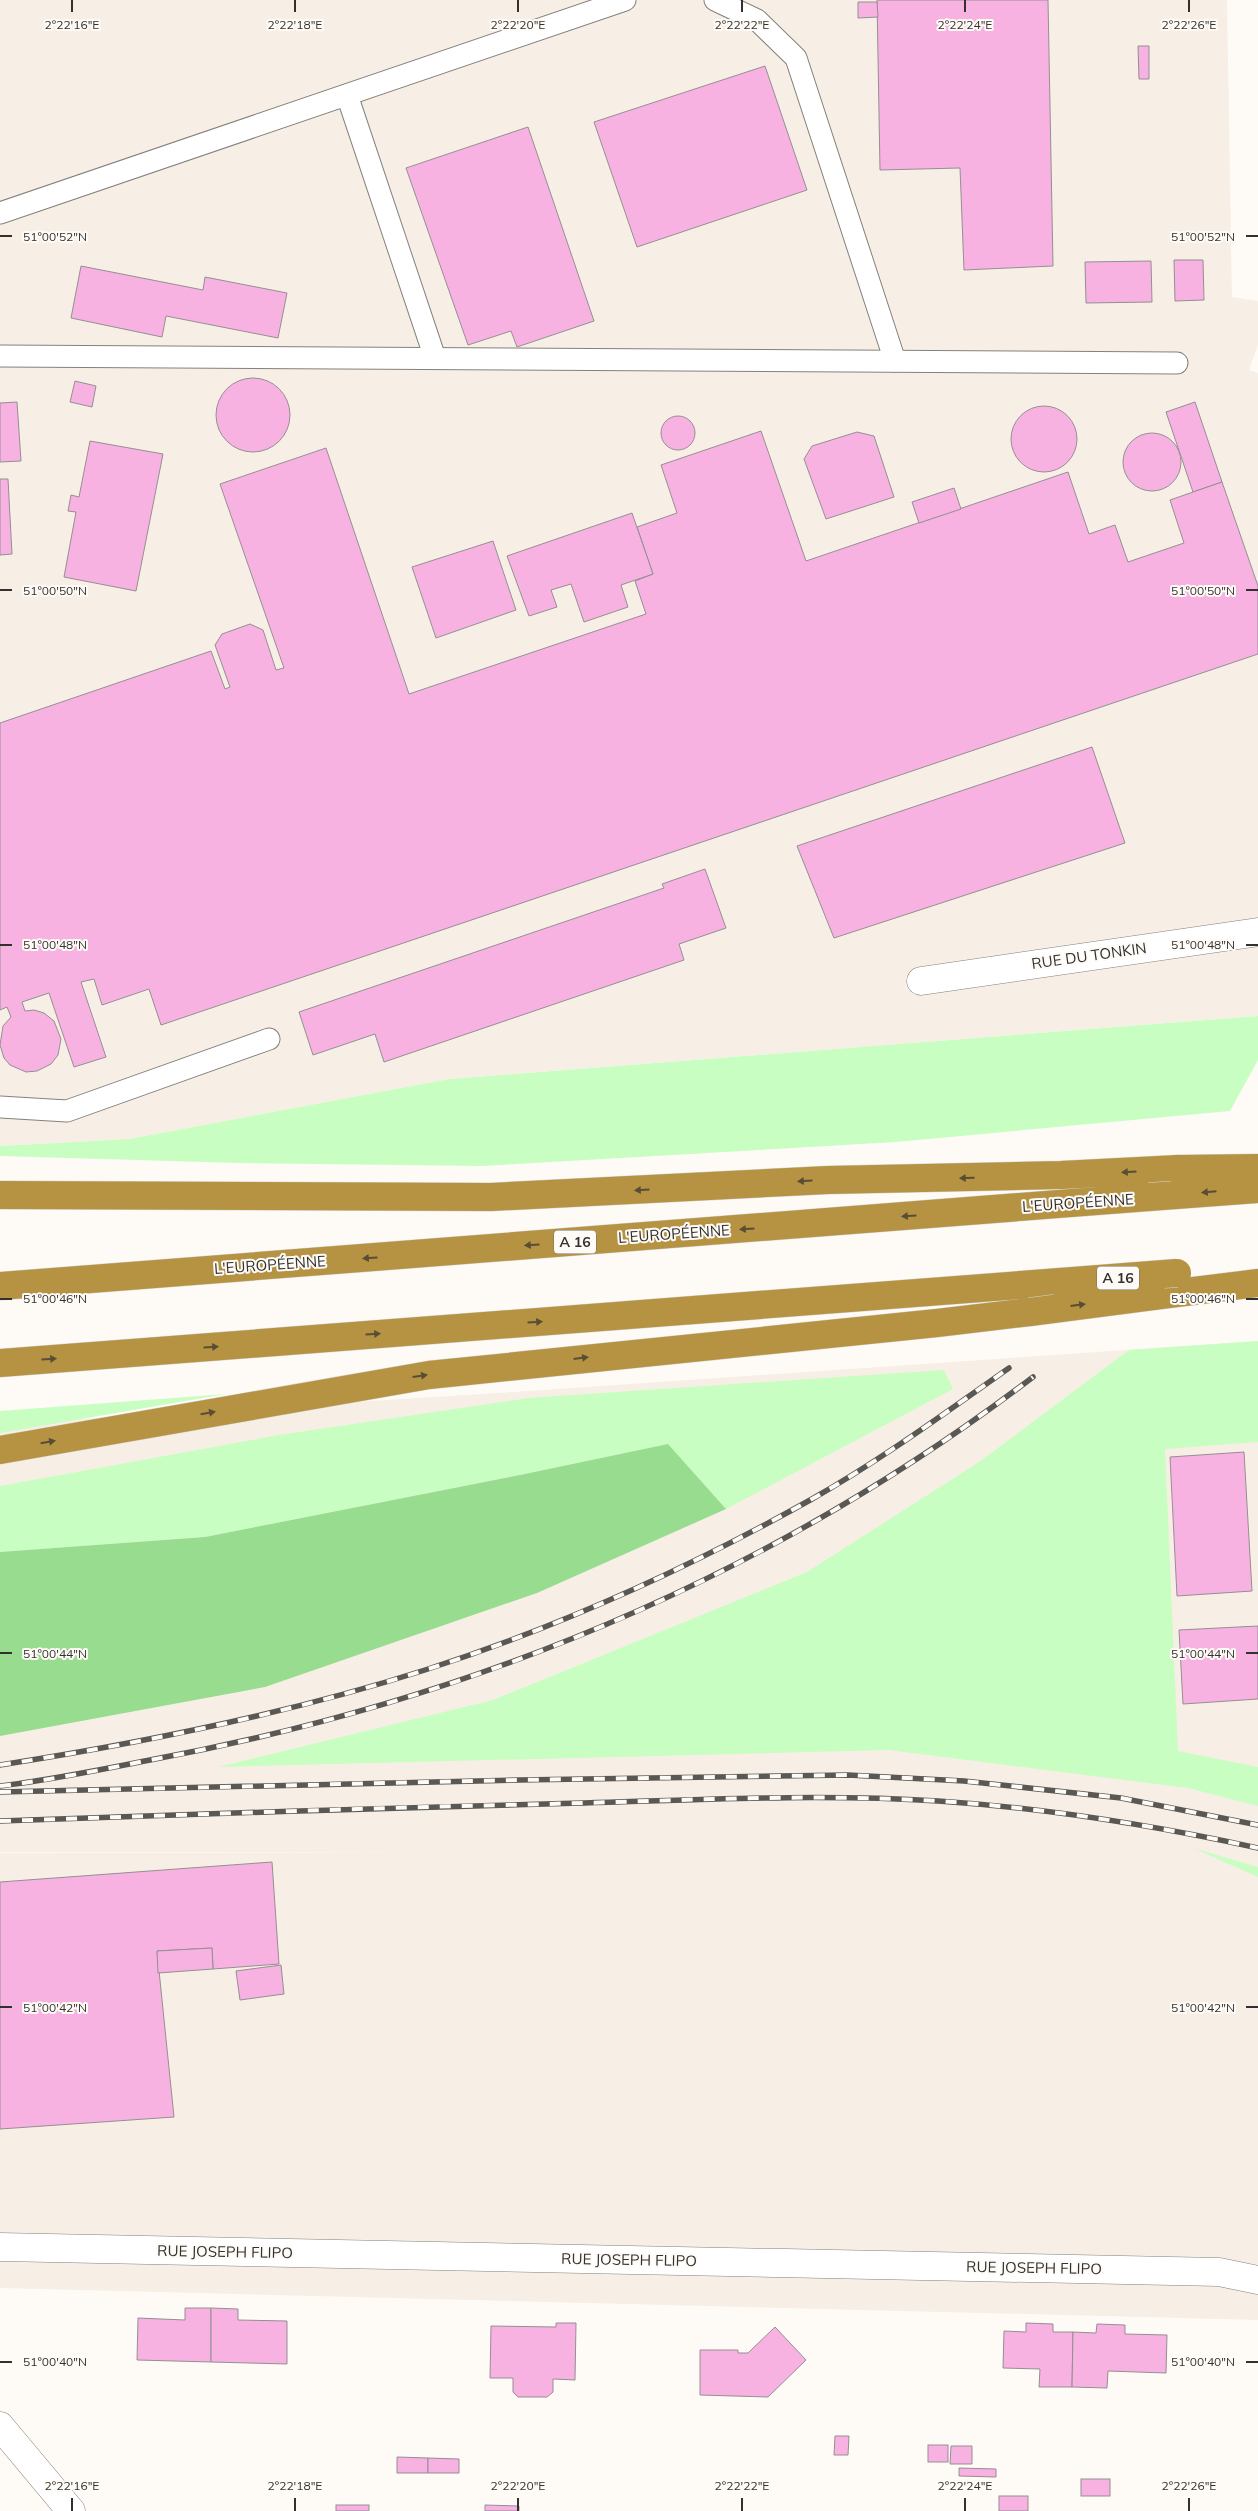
<svg xmlns="http://www.w3.org/2000/svg" width="1258" height="2511" font-family="Mulish,sans-serif">
	<style>
		.built { fill: #f7efe5 }
		.green { fill: #c9fec2 }
		.forest { fill: #98dc90 }
		.building { fill: #f8b2e2; stroke: #938f92 }
		.lines { fill: none; stroke-linecap: round; stroke-linejoin: round }
		.lane-casing { stroke: #83817d; stroke-width: 23 }
		.street-casing { stroke: #83817d; stroke-width: 29 }
		.highway-casing { stroke: #d6d6d5; stroke-width: 29 }
		.lane { stroke: #fff; stroke-width: 21 }
		.street { stroke: #fff; stroke-width: 28 }
		.highway { stroke: #b59342; stroke-width: 28 }
		.rail-casing { stroke: #595855; stroke-width: 5.5 }
		.rail { stroke: #fefbf7; stroke-width: 4; stroke-dasharray: 11; stroke-linecap: butt }
		.highway-bridge-casing { stroke: #d6d6d5; stroke-width: 29; stroke-linecap: butt }
		.highway-bridge { stroke: #b59342; stroke-width: 28 }
		.oneway { fill: #594e35 }
		.ticks { fill: none; stroke: #32312f; stroke-width: 2 }
		.labels { text-anchor: middle; stroke-width: 4; stroke-linejoin: round; paint-order: stroke }
		.shield { fill: #fefbf7; stroke: #6f6e6b; stroke-width: 1 }
		.shield-label { font-size: 14px; font-weight: bold; fill: #32312f }
		.street-label { font-size: 15px; fill: #32312f; stroke: #fefbf7 }
		.ticks-label { font-size: 12px; text-anchor: middle; fill: #32312f; stroke: #fefbf7; stroke-width: 4; stroke-linejoin: round; paint-order: stroke }
	</style>
	<rect width="100%" height="100%" fill="#fefbf7"/>
	<!-- built -->
	<g class="built">
		<polygon points="0,0 1227,0 1232,297 1258,301 1258,345 1249,370 1258,373 1258,1016 449,1079 129,1139 0,1146"/>
		<polygon points="1258,1341 1258,2320 0,2288 0,1853 454,1852 0,1852 0,1424 528,1391"/>
	</g>
	<!-- green -->
	<g class="green">
		<polygon points="1258,1016 1258,1060 1230,1111 896,1142 482,1166 238,1163 0,1156 0,1146 129,1139 449,1079"/>
		<polygon points="1258,1341 1258,1442 1165,1449 1178,1751 1258,1767 1258,1806 1188,1788 889,1750 218,1767 493,1700 807,1572 979,1462 1129,1350"/>
		<polygon points="944,1370 953,1389 726,1509 668,1444 520,1475 205,1537 0,1552 0,1486 279,1435 528,1398"/>
		<polygon points="226,1394 0,1433 0,1411"/>
		<polygon points="1193,1848 1258,1867 1258,1877"/>
	</g>
	<!-- forest -->
	<polygon class="forest" points="668,1444 726,1509 537,1593 265,1687 0,1736 0,1552 205,1537 520,1475"/>
	<!-- building -->
	<g class="building">
		<polygon points="877,0 1048,0 1053,266 964,270 960,168 880,170"/>
		<polygon points="858,2 877,2 878,17 858,18"/>
		<polygon points="1138,46 1149,46 1149,79 1139,79"/>
		<polygon points="765,66 807,190 637,247 594,122"/>
		<polygon points="528,127 594,321 517,347 511,331 468,345 406,168"/>
		<polygon points="1174,260 1203,260 1204,300 1175,301"/>
		<polygon points="1151,261 1152,302 1086,303 1085,262"/>
		<polygon points="81,266 203,290 205,277 287,293 278,338 166,316 162,337 71,318"/>
		<circle cx="253" cy="415" r="37"/>
		<polygon points="75,381 96,386 92,407 70,402"/>
		<polygon points="17,402 21,461 0,462 0,403"/>
		<polygon points="1195,402 1222,482 1193,492 1166,412"/>
		<circle cx="1044" cy="439" r="33"/>
		<circle cx="678" cy="433" r="17"/>
		<polygon points="761,431 806,561 1068,472 1089,534 1115,525 1128,562 1184,543 1170,500 1222,482 1258,586 1258,654 161,1025 149,989 102,1005 94,979 81,982 106,1057 74,1067 49,993 22,1002 25,1011 34,1010 44,1013 54,1021 61,1039 58,1055 51,1064 37,1071 26,1072 10,1065 4,1058 0,1045 3,1026 11,1017 7,1007 0,1010 0,723 211,651 225,689 230,687 215,645 222,634 250,624 263,630 276,670 284,668 220,484 326,448 409,694 646,614 635,581 653,574 637,527 677,513 661,465"/>
		<polygon points="857,432 874,436 894,497 826,519 804,459 812,446"/>
		<circle cx="1152" cy="462" r="29"/>
		<polygon points="90,441 163,454 136,591 64,577 76,512 68,511 71,495 79,497"/>
		<polygon points="0,479 8,479 12,554 0,555"/>
		<polygon points="954,488 961,509 919,523 912,502"/>
		<polygon points="632,513 653,574 621,585 628,607 584,622 571,584 551,590 557,607 529,616 507,556"/>
		<polygon points="493,541 516,610 436,638 412,567"/>
		<polygon points="1092,747 1125,843 834,938 797,846"/>
		<polygon points="705,869 726,928 679,944 684,960 384,1062 375,1034 313,1055 299,1012 664,888 662,884"/>
		<polygon points="1244,1452 1252,1591 1177,1596 1170,1457"/>
		<polygon points="1258,1626 1258,1699 1183,1704 1179,1630"/>
		<polygon points="272,1862 279,1964 213,1969 212,1948 157,1951 174,2117 0,2129 0,1882"/>
		<polygon points="212,1948 213,1969 158,1973 157,1951"/>
		<polygon points="281,1965 284,1994 240,2000 236,1971"/>
		<polygon points="185,2308 211,2308 211,2362 137,2360 138,2318 185,2320"/>
		<polygon points="211,2308 238,2309 238,2320 287,2321 287,2364 211,2362"/>
		<polygon points="556,2323 576,2323 575,2380 553,2379 553,2392 547,2397 518,2397 513,2392 513,2378 490,2378 491,2326 556,2327"/>
		<polygon points="1026,2323 1053,2324 1053,2332 1073,2332 1072,2387 1039,2387 1040,2369 1003,2368 1004,2331 1026,2332"/>
		<polygon points="1097,2324 1125,2325 1125,2334 1167,2335 1166,2373 1108,2371 1107,2388 1072,2387 1073,2332 1096,2333"/>
		<polygon points="775,2327 806,2360 768,2397 700,2395 700,2350 738,2350 738,2353 748,2353"/>
		<polygon points="835,2436 849,2436 848,2455 834,2455"/>
		<rect x="928" y="2445" width="20" height="17"/>
		<polygon points="951,2446 972,2446 972,2464 950,2464"/>
		<polygon points="397,2457 428,2458 428,2473 397,2473"/>
		<polygon points="428,2458 459,2459 459,2473 428,2473"/>
		<polygon points="959,2468 996,2469 996,2477 959,2476"/>
		<rect x="1081" y="2479" width="29" height="17"/>
		<rect x="999" y="2496" width="29" height="15"/>
		<rect x="336" y="2505" width="33" height="6"/>
		<polygon points="485,2505 519,2506 519,2511 485,2511"/>
	</g>
	<g class="lines">
		<!-- lane casing -->
		<g class="lane-casing">
			<g id="lane">
				<polyline points="715,0 757,20 796,58 895,361"/>
				<polyline points="347,95 435,358"/>
				<polyline points="0,213 625,0"/>
				<polyline points="0,356 1177,363"/>
				<polyline points="0,1107 67,1111 269,1039"/>
			</g>
		</g>
		<!-- street casing -->
		<g class="street-casing">
			<g id="street">
				<polyline points="921,981 1258,932"/>
				<polyline points="0,2247 1219,2272 1258,2280"/>
				<polyline points="0,2426 71,2511"/>
			</g>
		</g>
		<!-- highway casing -->
		<g class="highway-casing">
			<g id="highway">
				<polyline points="0,1195 491,1197 828,1180 1061,1175 1178,1169"/>
				<polyline points="0,1286 1149,1197"/>
				<polyline points="1153,1296 1258,1283"/>
				<polyline points="0,1363 1060,1282"/>
				<polyline points="0,1450 429,1375 937,1323 1030,1312"/>
			</g>
		</g>
		<!-- lane -->
		<use href="#lane" class="lane"/>
		<!-- street -->
		<use href="#street" class="street"/>
		<!-- highway -->
		<use href="#highway" class="highway"/>
		<!-- rail casing -->
		<g class="rail-casing">
			<g id="rail">
				<path d="M0,1765C143,1743 287,1714 425,1670C559,1627 689,1568 812,1499C881,1460 945,1413 1009,1368"/>
				<path d="M0,1786C51,1780 100,1770 150,1760C475,1700 770,1577 1033,1377"/>
				<polyline points="0,1792 519,1780 848,1775 964,1781 1121,1798 1258,1825"/>
				<path d="M0,1821C182,1815 363,1808 545,1804C676,1801 808,1793 938,1801C1046,1808 1152,1825 1258,1848"/>
			</g>
		</g>
		<!-- rail -->
		<use href="#rail" class="rail"/>
		<!-- highway-bridge casing -->
		<g class="highway-bridge-casing">
			<g id="highway-bridge">
				<polyline points="1178,1169 1258,1168"/>
				<polyline points="1149,1197 1258,1189"/>
				<polyline points="1060,1282 1177,1273"/>
				<polyline points="1030,1312 1153,1296"/>
			</g>
		</g>
		<!-- highway-bridge -->
		<use href="#highway-bridge" class="highway-bridge"/>
	</g>
	<!-- one-way arrows -->
	<defs><path id="oneway-solid" d="M-6-.8H1V-3.2L6.5 0L1 3.2V.8H-6Z" transform="scale(1.25)"/></defs>
	<g class="oneway">
		<use href="#oneway-solid" transform="translate(1129 1172) rotate(177)"/>
		<use href="#oneway-solid" transform="translate(967 1178) rotate(178)"/>
		<use href="#oneway-solid" transform="translate(805 1181) rotate(177)"/>
		<use href="#oneway-solid" transform="translate(642 1190) rotate(177)"/>
		<use href="#oneway-solid" transform="translate(1209 1192) rotate(175)"/>
		<use href="#oneway-solid" transform="translate(909 1216) rotate(176)"/>
		<use href="#oneway-solid" transform="translate(747 1229) rotate(176)"/>
		<use href="#oneway-solid" transform="translate(532 1245) rotate(176)"/>
		<use href="#oneway-solid" transform="translate(370 1258) rotate(176)"/>
		<use href="#oneway-solid" transform="translate(1078 1305) rotate(-7)"/>
		<use href="#oneway-solid" transform="translate(535 1322) rotate(-4)"/>
		<use href="#oneway-solid" transform="translate(373 1334) rotate(-4)"/>
		<use href="#oneway-solid" transform="translate(211 1347) rotate(-4)"/>
		<use href="#oneway-solid" transform="translate(581 1358) rotate(-7)"/>
		<use href="#oneway-solid" transform="translate(49 1359) rotate(-4)"/>
		<use href="#oneway-solid" transform="translate(420 1376) rotate(-8)"/>
		<use href="#oneway-solid" transform="translate(208 1413) rotate(-10)"/>
		<use href="#oneway-solid" transform="translate(48 1442) rotate(-10)"/>
	</g>
	<!-- ticks -->
	<path class="ticks" d="M72,0V12M295,0V12M518,0V12M742,0V12M965,0V12M1189,0V12M0,236H12M1246,236H1258M0,590H12M1246,590H1258M0,945H12M1246,945H1258M0,1299H12M1246,1299H1258M0,1653H12M1246,1653H1258M0,2007H12M1246,2007H1258M0,2362H12M1246,2362H1258M72,2498V2511M295,2498V2511M518,2498V2511M742,2498V2511M965,2498V2511M1189,2498V2511"/>
	<g class="labels">
		<!-- shield labels -->
		<g class="shield">
			<rect x="554" y="1230.5" width="42" height="23" rx="4"/>
			<rect x="1097" y="1266.5" width="42" height="23" rx="4"/>
		</g>
		<g class="shield-label">
			<text x="575" y="1247">A 16</text>
			<text x="1118" y="1283">A 16</text>
		</g>
		<!-- street labels -->
		<g class="street-label">
			<text transform="translate(1089 956) rotate(-8)" y="5">RUE DU TONKIN</text>
			<text transform="translate(1078 1203) rotate(-4)" y="5">L'EUROPÉENNE</text>
			<text transform="translate(674 1234) rotate(-4)" y="5">L'EUROPÉENNE</text>
			<text transform="translate(270 1265) rotate(-4)" y="5">L'EUROPÉENNE</text>
			<text transform="translate(225 2252) rotate(1)" y="5">RUE JOSEPH FLIPO</text>
			<text transform="translate(629 2260) rotate(1)" y="5">RUE JOSEPH FLIPO</text>
			<text transform="translate(1034 2268) rotate(1)" y="5">RUE JOSEPH FLIPO</text>
		</g>
	</g>
	<g class="ticks-label">
		<text x="72" y="29">2°22'16"E</text>
		<text x="295" y="29">2°22'18"E</text>
		<text x="518" y="29">2°22'20"E</text>
		<text x="742" y="29">2°22'22"E</text>
		<text x="965" y="29">2°22'24"E</text>
		<text x="1189" y="29">2°22'26"E</text>
		<text x="55" y="241">51°00'52"N</text>
		<text x="1203" y="241">51°00'52"N</text>
		<text x="55" y="595">51°00'50"N</text>
		<text x="1203" y="595">51°00'50"N</text>
		<text x="55" y="949">51°00'48"N</text>
		<text x="1203" y="949">51°00'48"N</text>
		<text x="55" y="1303">51°00'46"N</text>
		<text x="1203" y="1303">51°00'46"N</text>
		<text x="55" y="1658">51°00'44"N</text>
		<text x="1203" y="1658">51°00'44"N</text>
		<text x="55" y="2012">51°00'42"N</text>
		<text x="1203" y="2012">51°00'42"N</text>
		<text x="55" y="2366">51°00'40"N</text>
		<text x="1203" y="2366">51°00'40"N</text>
		<text x="72" y="2490">2°22'16"E</text>
		<text x="295" y="2490">2°22'18"E</text>
		<text x="518" y="2490">2°22'20"E</text>
		<text x="742" y="2490">2°22'22"E</text>
		<text x="965" y="2490">2°22'24"E</text>
		<text x="1189" y="2490">2°22'26"E</text>
	</g>
</svg>
